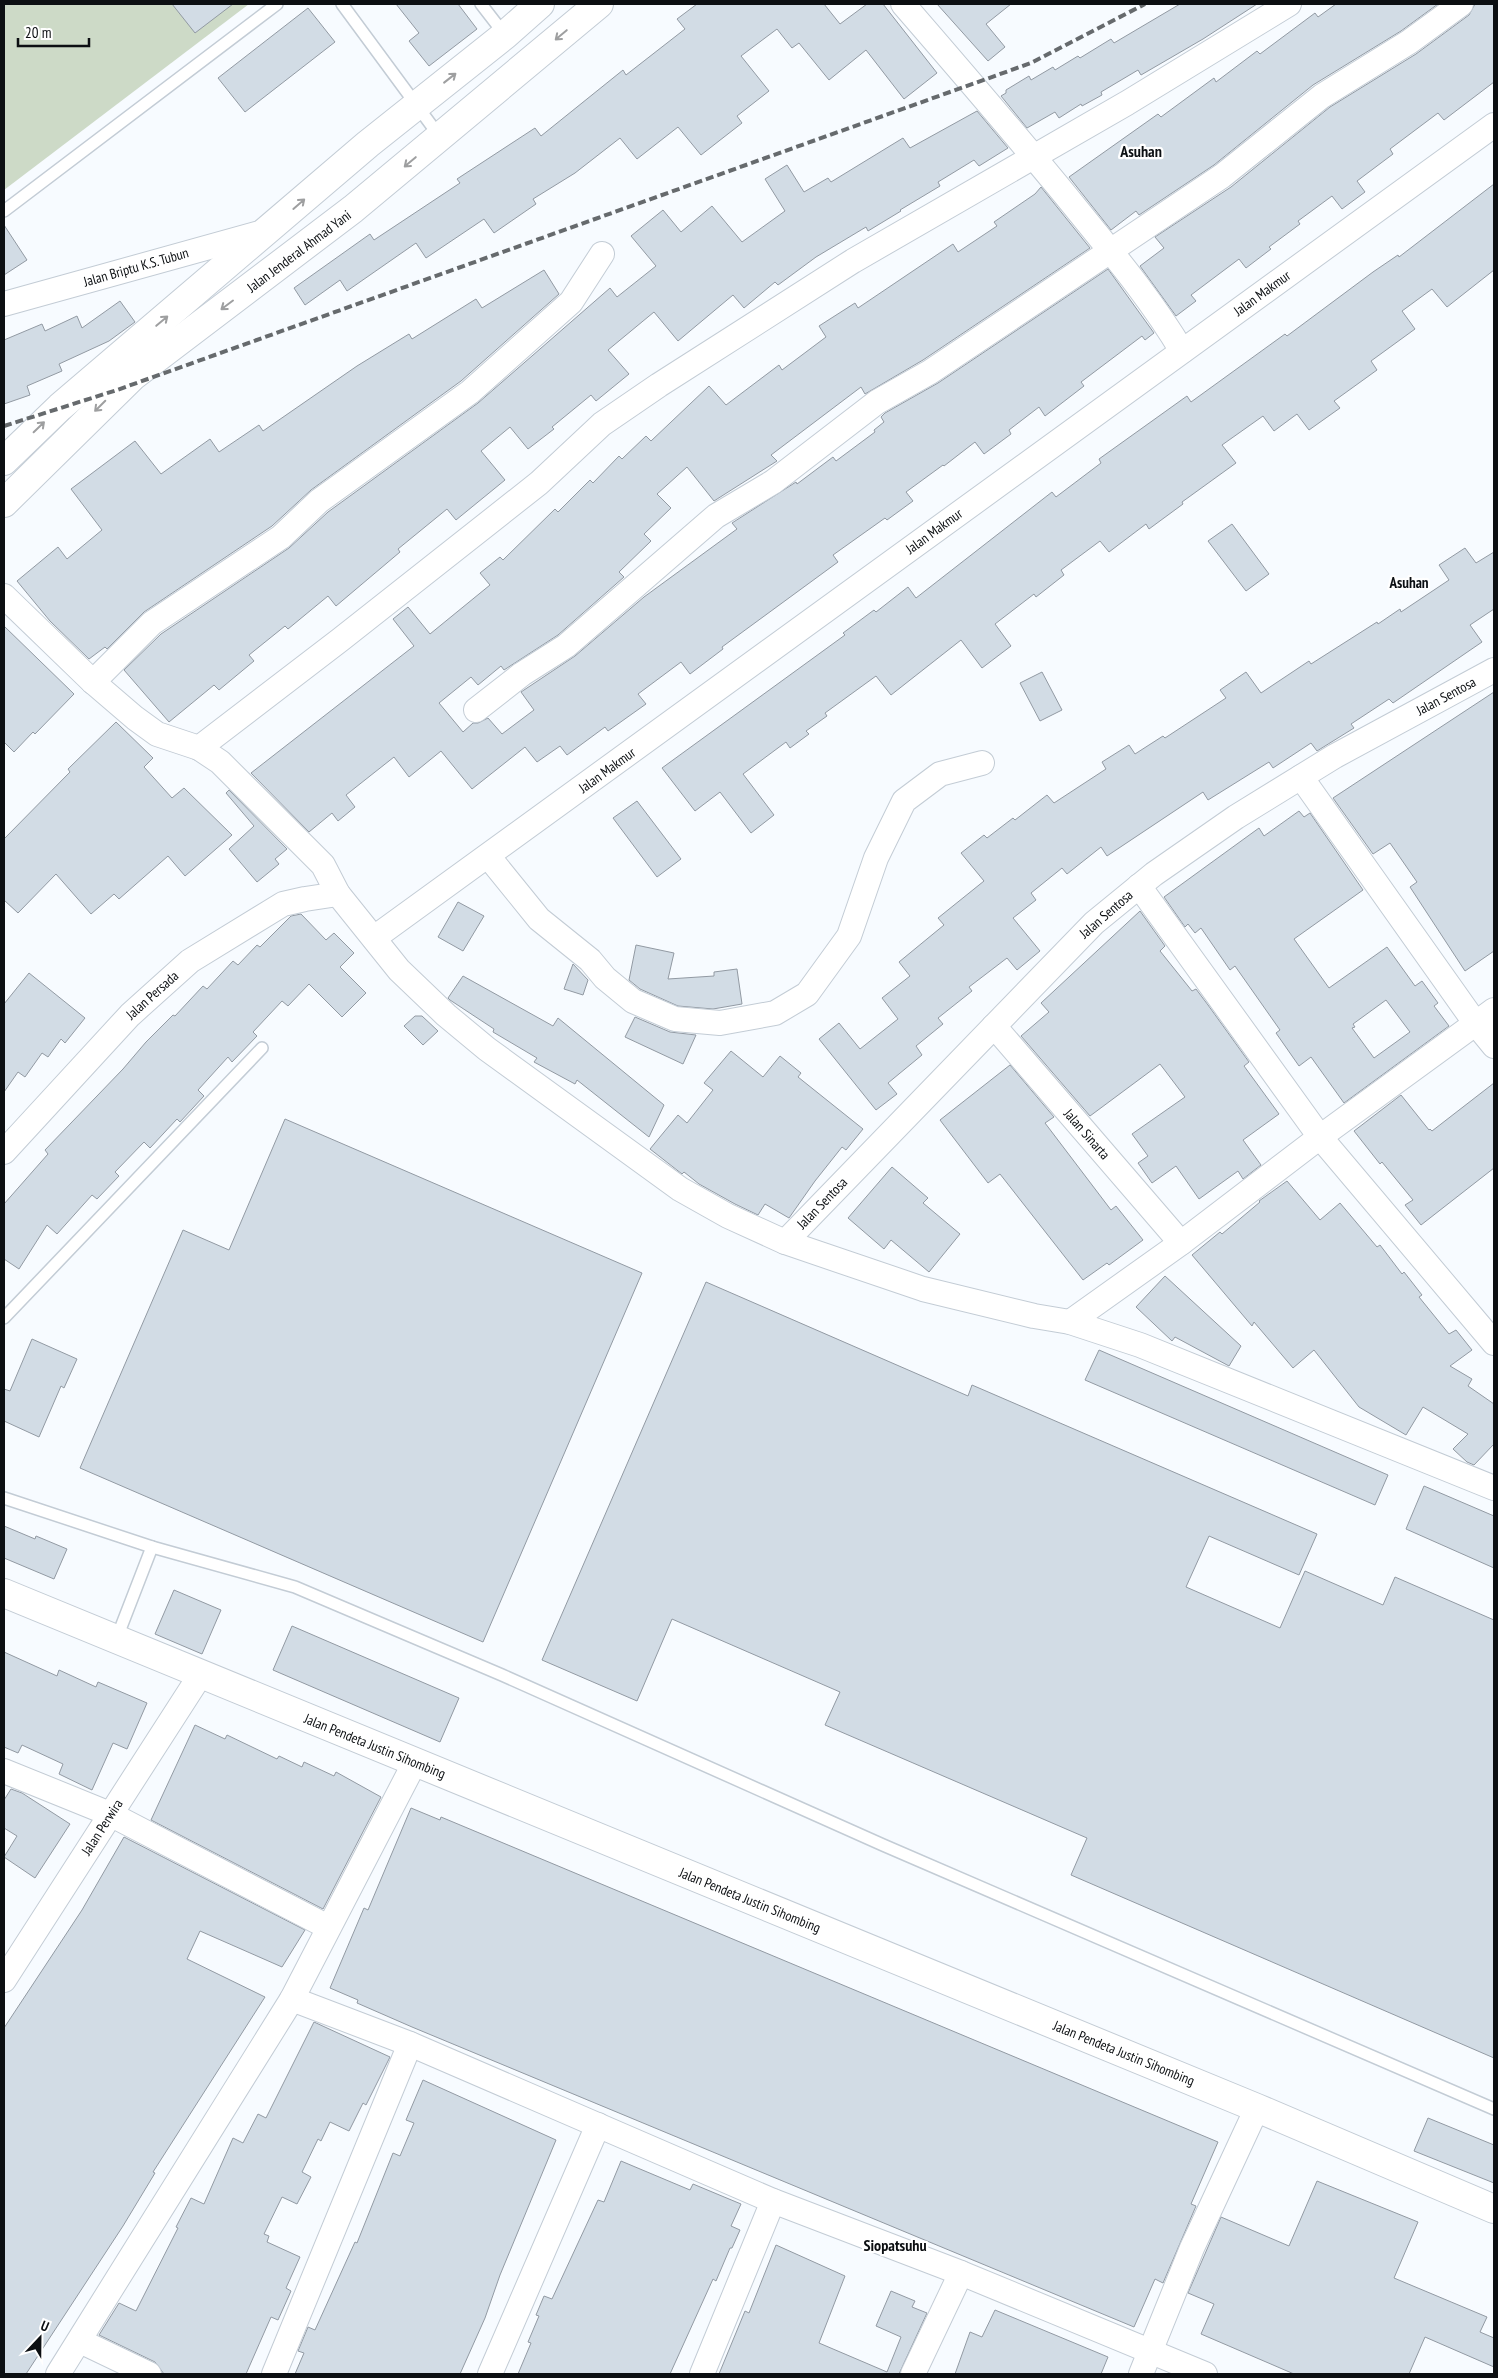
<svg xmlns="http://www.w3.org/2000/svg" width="1498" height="2378" font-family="'PT Sans Narrow',sans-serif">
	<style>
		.green { fill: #cddac7 }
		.building { fill: #d2dce5; stroke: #929aa3; fill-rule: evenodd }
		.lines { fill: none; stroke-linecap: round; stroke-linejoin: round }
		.service-casing { stroke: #c3ccd5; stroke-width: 14 }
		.minor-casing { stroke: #c3ccd5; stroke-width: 26 }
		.tertiary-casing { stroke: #c3ccd5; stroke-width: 30 }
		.primary-casing { stroke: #c3ccd5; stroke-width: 30 }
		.service { stroke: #fff; stroke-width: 11 }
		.minor { stroke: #fff; stroke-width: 24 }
		.tertiary { stroke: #fff; stroke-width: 28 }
		.primary { stroke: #fff; stroke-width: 28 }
		.rail { stroke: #666a6d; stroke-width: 4; stroke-dasharray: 8 4; stroke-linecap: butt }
		.oneway { stroke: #9e9fa0 }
		.labels { text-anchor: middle; stroke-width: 4.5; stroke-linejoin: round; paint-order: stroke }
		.street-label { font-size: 14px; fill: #0c0f12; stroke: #fff }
		.neighbourhood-label { font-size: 15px; font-weight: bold; fill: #0c0f12; stroke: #fff }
		.quarter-label { font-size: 16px; font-weight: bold; fill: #0c0f12; stroke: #fff }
	</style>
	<rect width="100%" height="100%" fill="#f7fbff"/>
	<!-- green -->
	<polygon class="green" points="4,4 249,4 4,190"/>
	<!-- building -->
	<g class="building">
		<polygon points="172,4 233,4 195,33"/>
		<polygon points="396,4 458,4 477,29 429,66 409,41 419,33"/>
		<polygon points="697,4 824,4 840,24 867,4 883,4 937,73 904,99 866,50 829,80 799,43 792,48 777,29 741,56 769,91 737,116 742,123 701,155 678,127 637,159 620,138 575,173 533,199 536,204 494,233 484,219 426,258 416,243 347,291 340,280 305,305 294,288 370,234 374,240 460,183 457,179 535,128 541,136 623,70 626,75 685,29 677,19"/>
		<polygon points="937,4 1011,4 986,24 1005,47 988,61"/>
		<polygon points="1180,4 1257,4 1203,39 1141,75 1138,70 1101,92 1102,95 1082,106 1081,104 1059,118 1055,112 1027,128 1001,96 1006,93 1006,90 1029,76 1031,80 1053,67 1055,70 1078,56 1080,58 1111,39 1114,43"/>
		<polygon points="1336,4 1438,4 1401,31 1313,85 1214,165 1139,215 1136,211 1111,230 1069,177 1158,114 1161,117 1214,78 1216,82 1257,51 1260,54 1315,13 1318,17"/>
		<polygon points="1475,4 1494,4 1494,82 1444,120 1438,113 1390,149 1393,154 1357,181 1365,192 1342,209 1332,196 1298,221 1300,224 1269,247 1271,249 1246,268 1239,259 1191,295 1196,301 1176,316 1140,266 1164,248 1155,237 1231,187 1330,107 1416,54 1469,15"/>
		<polygon points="308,8 335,42 245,112 218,78"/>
		<polygon points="977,111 1008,148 979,166 974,160 938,182 940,186 900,210 901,211 868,231 866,227 816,257 778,285 775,282 744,308 733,295 678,341 654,312 608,350 629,374 596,401 591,395 552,427 554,429 528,449 510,427 481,451 505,480 456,520 447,509 398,549 400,552 336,606 328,596 288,629 285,626 249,655 254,661 219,690 214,685 169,722 124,670 161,634 289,548 328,512 478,403 610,288 617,297 656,266 631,236 663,210 681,232 712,206 742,242 785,211 765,179 787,165 804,192 828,178 831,182 903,138 910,148"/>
		<polygon points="1494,184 1494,270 1447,307 1432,289 1402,311 1415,329 1371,361 1377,370 1334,401 1340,408 1309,430 1297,414 1274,431 1263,416 1222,445 1236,463 1182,502 1183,504 1149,529 1146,524 1109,552 1100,541 1061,570 1064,575 1036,597 1034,594 995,624 1011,646 982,668 961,640 891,695 876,676 825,713 827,716 806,731 809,734 790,748 786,742 743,774 774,815 751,833 720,792 695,811 662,768 845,635 843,633 874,610 876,612 908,587 916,598 1052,492 1056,497 1101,463 1099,459 1187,396 1191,402 1285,334 1287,336 1373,272 1398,255 1399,257"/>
		<polygon points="1041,187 1090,248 923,360 865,394 861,387 771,455 777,461 714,501 687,467 657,494 671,508 644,534 651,541 619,572 624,577 558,635 504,670 501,666 478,685 471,677 439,703 463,732 473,723 478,723 488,718 502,734 534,710 521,692 575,656 644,597 737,529 732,523 796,482 797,484 833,457 836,461 875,432 874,430 884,422 881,417 885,413 938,383 1108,269 1154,333 1145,340 1142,336 1081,382 1084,386 1045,416 1039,407 1009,430 1011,434 984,454 975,442 944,466 943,465 906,492 913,501 887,520 885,518 833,555 838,562 722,647 723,649 690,674 681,662 638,694 646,704 608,731 605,727 567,755 560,746 537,762 525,747 472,789 441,751 409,777 394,757 346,795 355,807 338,821 332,813 309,832 251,773 414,646 393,619 408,607 430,634 490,585 480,573 500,557 503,560 555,509 558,512 590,480 593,483 619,456 622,459 646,436 651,441 709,386 726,405 779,365 782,370 826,337 819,326 855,303 858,308 953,244 958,252 997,226 994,222 1035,194"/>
		<polygon points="4,225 27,260 4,275"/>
		<polygon points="544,270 559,294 461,381 311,490 272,526 144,612 107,649 105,647 89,659 50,621 17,581 58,547 67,559 102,530 71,489 135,441 161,474 210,439 219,452 259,425 263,431 357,366 409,334 412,339 476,299 482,308"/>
		<polygon points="120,301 135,322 109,341 59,364 62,371 27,386 30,395 4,404 4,340 42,324 45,331 77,316 82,328"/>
		<polygon points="1232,524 1269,574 1246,591 1208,541"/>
		<polygon points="1465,548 1476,563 1494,552 1494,609 1470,625 1482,642 1393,703 1389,699 1351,724 1354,728 1317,751 1311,743 1273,768 1269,762 1208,800 1203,792 1107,856 1101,847 1067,874 1062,868 1031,893 1036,900 1013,918 1040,951 1017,970 1007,958 969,987 972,991 938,1018 943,1024 916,1046 922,1055 888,1083 897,1094 876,1110 819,1039 839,1023 860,1049 898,1019 882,998 910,976 899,962 944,925 938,918 984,881 961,853 984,835 987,838 1013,818 1015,820 1047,795 1054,803 1106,769 1102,762 1129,745 1135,754 1163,736 1165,738 1226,698 1220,690 1246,672 1261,693 1309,661 1311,664 1377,622 1378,624 1400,609 1401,612 1449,580 1439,565"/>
		<polygon points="4,626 74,694 35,734 33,732 14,752 4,742"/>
		<polygon points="1042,672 1062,710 1040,721 1020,683"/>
		<polygon points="1494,692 1494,951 1465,971 1410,887 1417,882 1390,843 1373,854 1333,798"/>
		<polygon points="116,722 153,758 144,767 172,798 184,788 232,835 185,876 168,856 119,899 114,894 91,914 56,874 18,913 4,900 4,839 70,772 68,769"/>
		<polygon points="229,790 287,849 275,859 279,864 257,882 229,849 254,826 226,793"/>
		<polygon points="637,801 681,859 657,877 613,818"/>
		<path d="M1299,811L1304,817L1310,813L1363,890L1294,939L1329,988L1387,947L1415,986L1422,981L1438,1003L1434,1006L1449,1026L1344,1103L1311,1057L1299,1066L1276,1033L1280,1030L1235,966L1230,970L1201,928L1195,933L1188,924L1185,927L1164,897L1259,828L1264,836ZM1386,1000L1410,1032L1374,1058L1352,1028L1355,1027L1353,1024Z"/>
		<polygon points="458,902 484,916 463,951 438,937"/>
		<polygon points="1140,911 1165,946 1160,951 1192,991 1196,989 1208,1005 1249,1062 1244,1066 1279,1114 1243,1140 1261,1165 1243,1179 1238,1171 1199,1199 1176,1166 1152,1183 1138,1163 1148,1156 1132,1134 1185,1097 1160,1064 1090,1116 1021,1036 1049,1012 1041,1003"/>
		<polygon points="301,914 326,940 334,933 354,953 340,967 366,993 342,1017 309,984 288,1006 282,1001 253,1032 257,1036 232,1062 228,1057 198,1090 204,1096 180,1122 177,1119 150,1148 144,1142 115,1172 119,1176 97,1199 92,1195 57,1234 47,1225 19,1269 4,1259 4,1204 48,1154 45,1150 123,1069 146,1042 173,1015 175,1016 203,986 207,989 233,961 238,965 257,945 260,947 291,916"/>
		<polygon points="636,945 674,953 668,979 714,976 714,972 737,969 742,1004 713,1009 678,1006 640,989 629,980"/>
		<polygon points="573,964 588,980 583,995 564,989"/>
		<polygon points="29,973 85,1018 65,1043 61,1039 48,1057 42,1053 25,1077 18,1072 4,1092 4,1004"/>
		<polygon points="463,976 553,1026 558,1018 664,1105 649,1137 577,1080 575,1084 534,1062 537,1058 493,1032 494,1029 450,1000 448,998"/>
		<polygon points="415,1016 422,1016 438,1031 423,1045 404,1026"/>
		<polygon points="635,1017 670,1032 696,1035 683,1064 625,1037"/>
		<polygon points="731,1051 763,1077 780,1056 801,1073 798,1077 863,1129 846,1150 842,1147 815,1181 789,1218 765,1204 758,1215 735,1204 699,1184 684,1172 682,1174 650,1149 678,1115 687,1123 713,1090 704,1083"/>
		<polygon points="1010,1065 1054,1117 1045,1123 1111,1210 1116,1206 1143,1240 1109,1265 1107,1263 1083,1280 1000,1174 988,1183 940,1120"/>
		<polygon points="1494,1083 1494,1168 1421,1225 1405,1205 1413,1200 1382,1162 1380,1164 1354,1131 1401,1095 1429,1130 1430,1129 1432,1131"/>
		<polygon points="285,1119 642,1273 483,1642 80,1468 183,1230 229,1250"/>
		<polygon points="892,1167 928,1198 923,1203 960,1234 929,1272 891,1240 884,1249 848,1218"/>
		<polygon points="1287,1181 1320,1220 1340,1203 1377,1247 1380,1245 1402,1274 1404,1272 1422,1295 1419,1297 1449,1334 1456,1330 1472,1350 1450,1366 1472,1379 1468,1386 1494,1404 1494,1444 1474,1465 1467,1462 1453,1449 1468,1434 1423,1407 1406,1435 1359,1407 1314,1350 1293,1368 1254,1322 1252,1326 1192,1255 1220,1232 1222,1234 1260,1202 1259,1201"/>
		<polygon points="1165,1276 1241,1346 1229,1366 1175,1337 1172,1341 1136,1307"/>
		<polygon points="706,1282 968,1396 972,1385 1317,1534 1299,1575 1209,1536 1186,1587 1280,1628 1305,1571 1383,1605 1395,1577 1494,1620 1494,2058 1071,1875 1087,1838 825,1725 840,1692 672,1619 637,1701 542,1660"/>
		<polygon points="32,1339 77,1359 64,1388 61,1386 39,1437 4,1421 4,1389 10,1391"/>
		<polygon points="1099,1350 1388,1475 1375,1505 1085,1380"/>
		<polygon points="1424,1486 1494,1516 1494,1568 1406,1529"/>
		<polygon points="4,1526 35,1539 36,1536 67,1549 54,1579 4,1558"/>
		<polygon points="174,1590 221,1610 202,1654 155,1634"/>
		<polygon points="292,1626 459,1698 440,1742 273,1670"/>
		<polygon points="4,1652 57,1676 59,1670 96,1687 98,1682 147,1703 127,1749 113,1743 92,1790 59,1774 63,1764 22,1745 18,1753 4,1747"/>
		<polygon points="195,1725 225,1739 227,1735 277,1759 279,1756 302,1767 304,1762 334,1776 336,1772 381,1797 323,1909 151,1820"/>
		<polygon points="11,1789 22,1793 70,1824 35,1878 4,1857 17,1836 4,1828 4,1800"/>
		<polygon points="411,1808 440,1820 441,1817 1218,2142 1191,2204 1196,2206 1163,2283 1155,2279 1134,2327 412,2027 357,2003 358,2000 330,1988 364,1908 368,1910"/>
		<polygon points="124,1837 305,1930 282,1967 200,1931 187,1959 265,1997 153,2172 155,2173 123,2226 26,2374 4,2374 4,2028 82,1910"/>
		<polygon points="314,2022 390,2057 366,2105 363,2103 349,2131 330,2122 321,2141 318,2139 302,2172 311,2177 297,2204 282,2197 264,2234 269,2236 267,2242 300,2257 286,2288 291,2291 278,2320 271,2317 246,2374 164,2374 155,2362 99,2335 119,2303 136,2311 178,2228 176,2227 191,2198 204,2204 233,2138 243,2143 258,2114 266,2118"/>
		<polygon points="423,2080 556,2140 500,2275 485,2318 460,2374 295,2374 304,2353 298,2351 308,2327 315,2330 355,2242 357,2243 393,2153 400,2156 414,2123 406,2120"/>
		<polygon points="1428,2118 1494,2145 1494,2183 1414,2151"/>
		<polygon points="621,2161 690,2190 693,2184 741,2204 731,2226 740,2230 732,2248 730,2248 716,2281 713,2279 670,2374 518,2374 531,2343 528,2342 539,2316 536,2315 544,2296 552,2299 598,2200 604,2202"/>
		<polygon points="1317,2181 1418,2222 1394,2278 1487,2317 1480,2332 1494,2338 1494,2367 1425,2337 1409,2374 1294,2374 1201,2334 1214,2304 1188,2293 1221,2217 1289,2246"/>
		<polygon points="776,2245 845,2276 819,2343 887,2372 901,2337 876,2326 891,2291 915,2301 912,2307 927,2313 899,2374 719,2374 745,2311 749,2313"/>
		<polygon points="995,2310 1108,2357 1101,2374 955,2374 970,2332 982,2337"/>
	</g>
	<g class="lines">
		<!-- service casing -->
		<g class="service-casing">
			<g id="service">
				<polyline points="342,4 440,137"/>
				<polyline points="481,4 505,35"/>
				<polyline points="4,211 277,4"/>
				<polyline points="4,1318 262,1048"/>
				<polyline points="4,1498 152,1547 116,1640"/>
				<polyline points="152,1547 295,1587 502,1675 883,1845 1494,2109"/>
			</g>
		</g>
		<!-- minor casing -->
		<g class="minor-casing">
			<g id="minor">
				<path d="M903,4C961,71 1019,138 1075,207C1113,254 1151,299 1182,351"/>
				<polyline points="4,304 267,231"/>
				<polyline points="4,596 93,682 135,718 157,734 199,748 220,762 323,865 338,894 399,970 446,1015 487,1049 680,1189 728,1216 785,1242 923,1289 1034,1316 1070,1322 1140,1345 1494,1488"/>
				<polyline points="93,682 152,623 281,537 319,501 470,392 571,302 602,254"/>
				<polyline points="476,710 522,674 566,646 716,516 773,482 877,402 930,372 1222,176 1322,96 1409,42 1461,4"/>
				<polyline points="199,748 340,640 539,483 602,424 659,385 853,261 1127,103 1289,4"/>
				<polyline points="1301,777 1476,1024 1494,1046"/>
				<polyline points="488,856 539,919 590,960 605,978 633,1001 675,1019 720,1023 775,1013 807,994 849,936 876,858 904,801 940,774 982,763"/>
				<polyline points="1139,886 1320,1137 1494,1343"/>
				<polyline points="374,938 1494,125"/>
				<polyline points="994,1026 1181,1243"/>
				<polyline points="4,1152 130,1015 190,961 283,904 305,899 338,894"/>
				<polyline points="785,1242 1094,923 1154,874 1236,817 1335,756 1494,670"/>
				<polyline points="1070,1322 1181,1243 1320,1137 1494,1010"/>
				<polyline points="4,1771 110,1814 328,1927"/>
				<polyline points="4,1980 201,1674"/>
				<polyline points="292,1999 410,2044 773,2201 961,2273 1205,2374"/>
				<polyline points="80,2341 149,2374"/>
				<polyline points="58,2374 292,1999 415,1762"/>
				<polyline points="274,2374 410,2044"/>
				<polyline points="490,2374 598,2125"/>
				<polyline points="702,2374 773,2201"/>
				<polyline points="913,2374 961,2273"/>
				<polyline points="1141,2374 1192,2248 1257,2108"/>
			</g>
		</g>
		<!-- tertiary casing -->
		<g class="tertiary-casing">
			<polyline id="tertiary" points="4,1593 1257,2108 1494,2209"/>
		</g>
		<!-- primary casing -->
		<g class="primary-casing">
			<g id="primary">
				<polyline points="4,461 60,407 368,144 505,35 540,4"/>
				<polyline points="4,503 133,376 353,209 599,4"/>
			</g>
		</g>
		<!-- service -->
		<use href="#service" class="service"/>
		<!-- minor -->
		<use href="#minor" class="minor"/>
		<!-- tertiary -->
		<use href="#tertiary" class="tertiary"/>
		<!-- primary -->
		<use href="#primary" class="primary"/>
		<!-- rail -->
		<polyline class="rail" points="4,426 117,390 1031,63 1145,4"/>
	</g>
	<!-- one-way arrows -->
	<defs><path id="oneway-shaft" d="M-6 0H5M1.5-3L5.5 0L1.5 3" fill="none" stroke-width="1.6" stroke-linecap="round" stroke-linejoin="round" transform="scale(1.25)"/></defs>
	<g class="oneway">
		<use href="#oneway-shaft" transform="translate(561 35) rotate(140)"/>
		<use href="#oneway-shaft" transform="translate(450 78) rotate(-38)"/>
		<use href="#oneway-shaft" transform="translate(410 162) rotate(140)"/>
		<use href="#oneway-shaft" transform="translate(299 204) rotate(-41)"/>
		<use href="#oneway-shaft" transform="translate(227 305) rotate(143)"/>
		<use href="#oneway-shaft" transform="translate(162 321) rotate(-40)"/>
		<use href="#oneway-shaft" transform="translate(100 406) rotate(135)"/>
		<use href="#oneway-shaft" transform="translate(39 427) rotate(-44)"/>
	</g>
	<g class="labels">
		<!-- street labels -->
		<g class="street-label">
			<text transform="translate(299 251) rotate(-37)" y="5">Jalan Jenderal Ahmad Yani</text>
			<text transform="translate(136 267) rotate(-16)" y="5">Jalan Briptu K.S. Tubun</text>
			<text transform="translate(1262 293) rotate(-36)" y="5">Jalan Makmur</text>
			<text transform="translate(934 531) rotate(-36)" y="5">Jalan Makmur</text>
			<text transform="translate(1446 696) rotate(-28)" y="5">Jalan Sentosa</text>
			<text transform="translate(607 770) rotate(-36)" y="5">Jalan Makmur</text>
			<text transform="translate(1106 914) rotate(-41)" y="5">Jalan Sentosa</text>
			<text transform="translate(152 995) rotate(-42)" y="5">Jalan Persada</text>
			<text transform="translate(1087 1134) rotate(49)" y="5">Jalan Sinarta</text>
			<text transform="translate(822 1203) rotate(-46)" y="5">Jalan Sentosa</text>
			<text transform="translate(375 1746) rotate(22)" y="5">Jalan Pendeta Justin Sihombing</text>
			<text transform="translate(102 1827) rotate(-57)" y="5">Jalan Perwira</text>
			<text transform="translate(750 1900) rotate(22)" y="5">Jalan Pendeta Justin Sihombing</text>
			<text transform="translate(1124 2053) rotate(22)" y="5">Jalan Pendeta Justin Sihombing</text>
		</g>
		<!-- neighbourhood labels -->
		<g class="neighbourhood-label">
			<text x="1409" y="588">Asuhan</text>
		</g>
		<!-- quarter labels -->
		<g class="quarter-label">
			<text x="1141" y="157">Asuhan</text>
			<text x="895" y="2251">Siopatsuhu</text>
		</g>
	</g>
	<!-- border -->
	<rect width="1498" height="2378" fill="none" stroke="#0c0f12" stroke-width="10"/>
	<!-- north arrow -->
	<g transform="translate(40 2338) rotate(22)" stroke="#ffffff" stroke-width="4" paint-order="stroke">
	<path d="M0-4L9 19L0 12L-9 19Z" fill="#0c0f12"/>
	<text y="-8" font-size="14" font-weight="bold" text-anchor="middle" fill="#0c0f12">U</text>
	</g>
	<!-- scale -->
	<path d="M18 38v8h71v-8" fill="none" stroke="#0c0f12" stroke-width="2.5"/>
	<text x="25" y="38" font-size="15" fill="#0c0f12" stroke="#ffffff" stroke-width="4" paint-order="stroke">20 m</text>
</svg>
